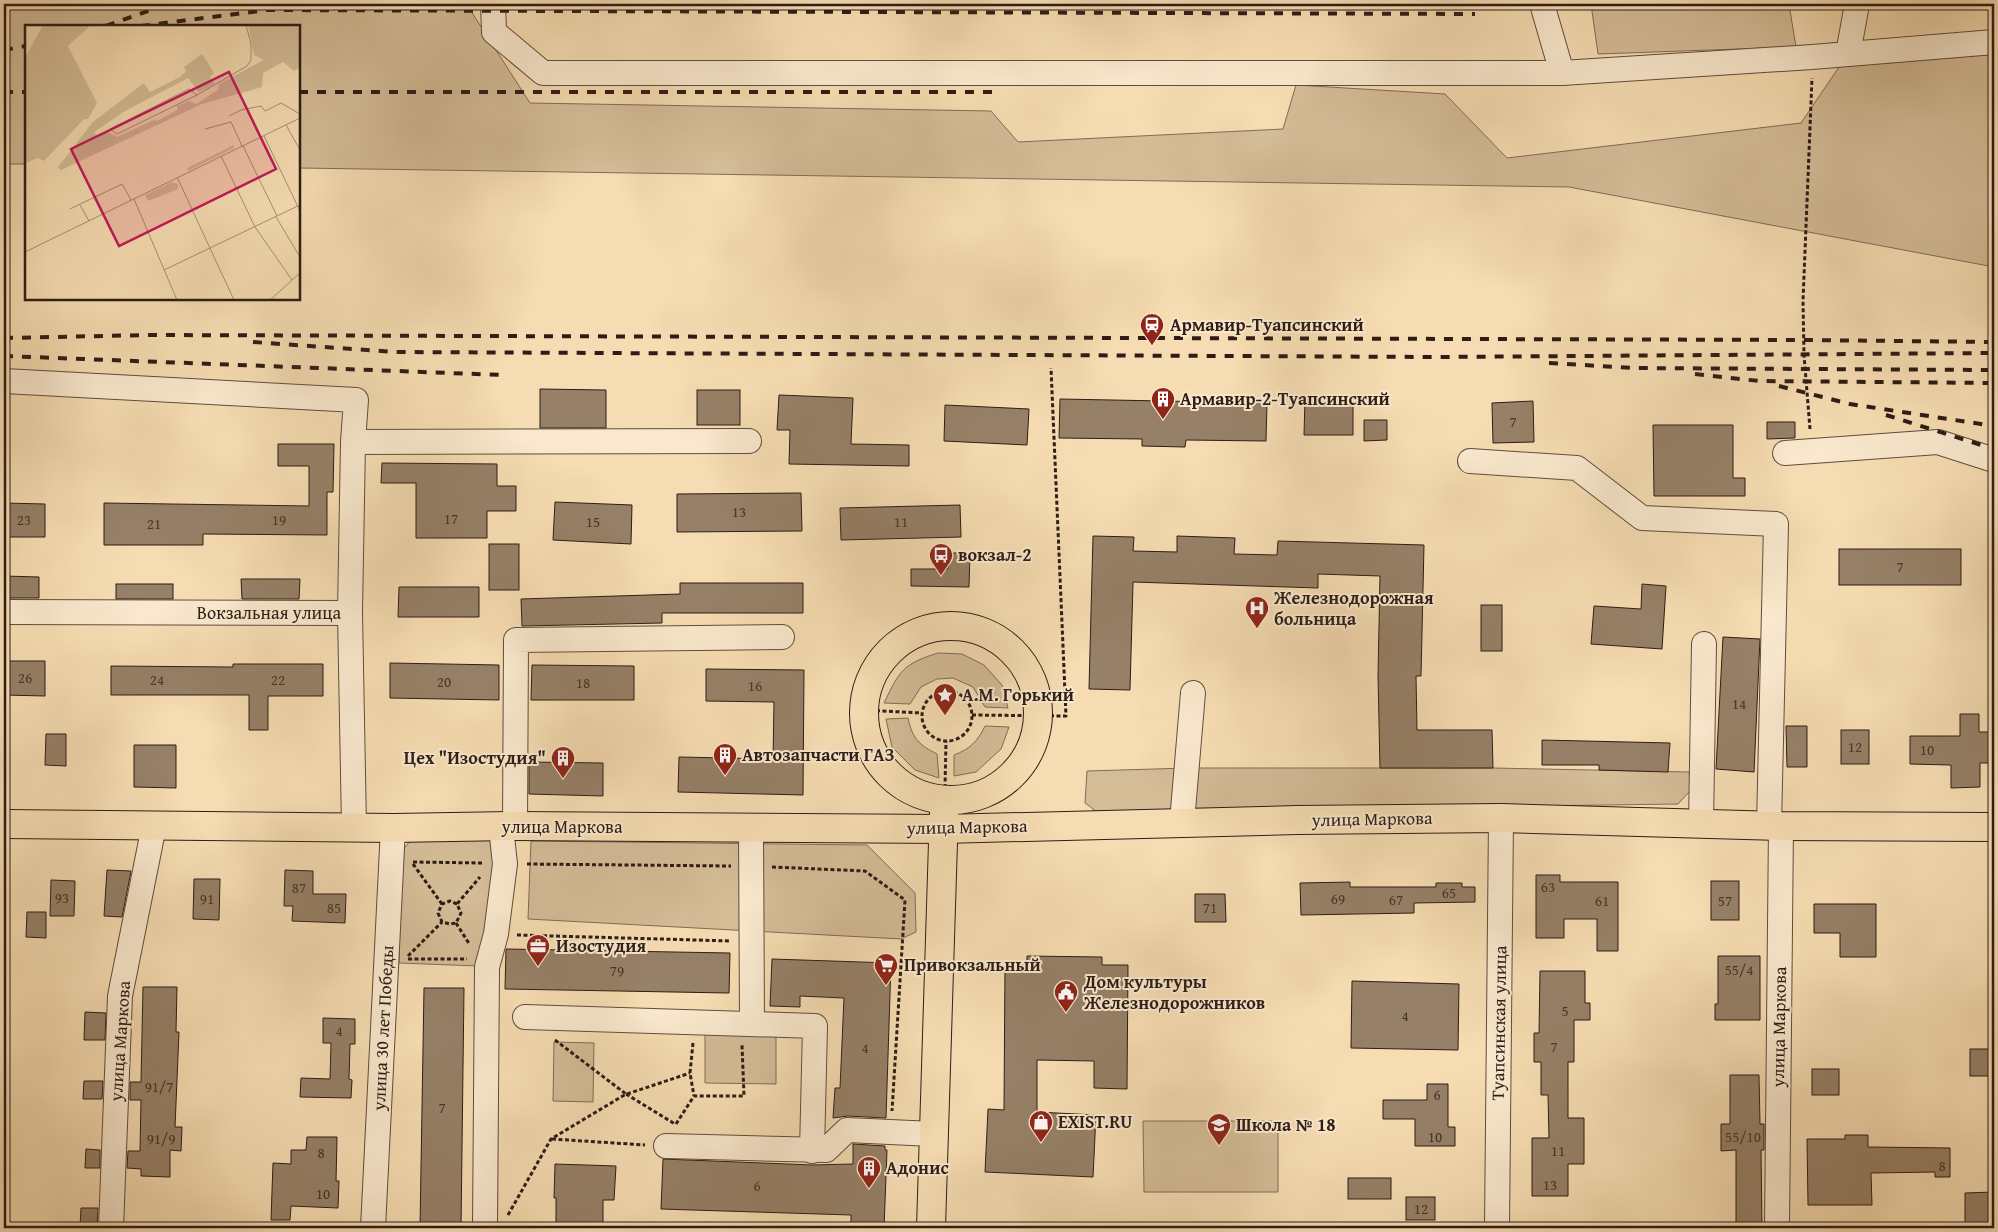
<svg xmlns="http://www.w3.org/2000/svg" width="1998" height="1232" font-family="'Gentium Book Plus',serif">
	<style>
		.green { fill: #d4bc97; stroke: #806c56 }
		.building { fill: #968067; stroke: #2d1d16 }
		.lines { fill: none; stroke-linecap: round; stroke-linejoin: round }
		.minor-casing { stroke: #5f4d3d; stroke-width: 26 }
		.major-casing { stroke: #2d1d16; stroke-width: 30 }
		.path { stroke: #2d1d16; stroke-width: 3; stroke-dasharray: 4 2.5; stroke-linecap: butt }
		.minor { stroke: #f9e8cd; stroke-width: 24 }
		.major { stroke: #f6dcb2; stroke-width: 28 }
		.rail { stroke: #2d1d16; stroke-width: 4; stroke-dasharray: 9 9; stroke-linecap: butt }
		.labels { text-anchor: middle; stroke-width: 4; stroke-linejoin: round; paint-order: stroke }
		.number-label { font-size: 15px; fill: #47362a }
		.poi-label { font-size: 18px; font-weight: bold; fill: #2d1d16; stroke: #f9e8cd; text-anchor: start }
		.street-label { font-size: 18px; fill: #2d1d16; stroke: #f9e8cd }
		.inset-road { fill: none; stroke: #a69074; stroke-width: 1 }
		.view { fill: #c2185b; fill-opacity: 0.15; stroke: #c2185b; stroke-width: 2.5 }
		.inset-edge { fill: none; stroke: #2d1d16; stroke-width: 2.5 }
	</style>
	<rect width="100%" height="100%" fill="#f6dcb2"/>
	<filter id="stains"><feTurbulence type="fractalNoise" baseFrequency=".004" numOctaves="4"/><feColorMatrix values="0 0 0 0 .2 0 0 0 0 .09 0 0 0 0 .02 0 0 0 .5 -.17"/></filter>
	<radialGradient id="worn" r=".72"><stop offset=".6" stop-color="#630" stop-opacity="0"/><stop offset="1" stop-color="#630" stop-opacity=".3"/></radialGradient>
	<!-- green -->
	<g class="green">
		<polygon points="8,4 398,4 469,8 530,103 991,111 1018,142 1283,129 1296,85 1445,94 1507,158 1801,123 1839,67 1994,54 1994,267 1569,187 299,168 299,26 26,26 26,164 4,164 4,6"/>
		<polygon points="1591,4 1789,4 1796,47 1598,54"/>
		<path d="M938,653L962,654L984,665L1002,685L1008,708L985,707L973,687L953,678L937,679L921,687L910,704L884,703C900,670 903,664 938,653Z"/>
		<path d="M908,718C912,738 919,745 937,754L939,778L915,770L892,747L886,719Z"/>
		<path d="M985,726L1009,727L1001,749L976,772L954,776V755C970,749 978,741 985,726Z"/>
		<polygon points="1188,768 1493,768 1689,772 1691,790 1678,804 1097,812 1085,803 1087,771"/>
		<polygon points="414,836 490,839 500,858 478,966 399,963 402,851"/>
		<polygon points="531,841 867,845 915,893 916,932 901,939 528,919"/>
		<polygon points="705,1032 776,1033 776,1084 705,1083"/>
		<polygon points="554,1042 594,1043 593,1102 553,1101"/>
		<polygon points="1143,1121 1278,1121 1278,1192 1144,1192"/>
	</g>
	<!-- building -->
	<g class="building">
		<polygon points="540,389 606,390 606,428 540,428"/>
		<rect x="697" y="390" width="43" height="35"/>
		<polygon points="779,395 853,398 851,444 909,445 909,466 789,464 790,430 777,430"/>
		<polygon points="1305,398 1353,398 1353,435 1304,435"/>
		<polygon points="1060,399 1267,403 1266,441 1186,440 1185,447 1142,446 1142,439 1059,438"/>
		<polygon points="1533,401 1534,442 1493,443 1492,403"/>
		<polygon points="945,405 1029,409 1027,445 944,441"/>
		<polygon points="1364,420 1387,420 1387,440 1364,441"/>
		<polygon points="1767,422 1795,422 1795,438 1767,439"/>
		<polygon points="1653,425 1733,425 1733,478 1745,478 1745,496 1654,496"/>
		<polygon points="278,444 334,444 333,492 327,492 327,535 203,534 203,545 104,545 104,503 309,506 309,466 278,466"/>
		<polygon points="382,463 497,464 497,486 516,486 516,511 487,511 487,538 416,538 416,483 381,483"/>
		<polygon points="801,493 802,531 677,532 677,494"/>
		<polygon points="555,502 632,505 631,544 553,540"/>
		<polygon points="4,503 45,504 45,537 4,537"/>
		<polygon points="960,505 961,537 841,540 840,508"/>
		<polygon points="1093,536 1134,537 1133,551 1177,552 1177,536 1235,538 1234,554 1277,555 1278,541 1424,545 1421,676 1416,676 1417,730 1492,730 1493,768 1380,768 1378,675 1380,576 1318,574 1318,588 1133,582 1130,690 1089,689"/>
		<rect x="489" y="544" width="30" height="46"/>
		<rect x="1839" y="549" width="122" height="36"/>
		<polygon points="949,553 970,553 969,587 911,586 911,569 948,569"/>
		<polygon points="4,576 39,577 39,598 4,598"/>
		<polygon points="241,579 300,579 299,599 242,599"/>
		<polygon points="680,583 803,583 803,613 662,613 662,623 522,626 521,599 680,594"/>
		<rect x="116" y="584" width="57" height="15"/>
		<polygon points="1642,584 1666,586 1662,649 1591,644 1594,606 1641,609"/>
		<polygon points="399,587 479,587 479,617 398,617"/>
		<rect x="1481" y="605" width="21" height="46"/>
		<polygon points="1723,637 1760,639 1754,772 1716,769"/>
		<polygon points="4,661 45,661 45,696 4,695"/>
		<polygon points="390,663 499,665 499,700 390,698"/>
		<polygon points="233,664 323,664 323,696 268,696 268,730 249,730 249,695 111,695 111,666 233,667"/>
		<polygon points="532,665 634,666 634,700 531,700"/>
		<polygon points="706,669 804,670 803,795 678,792 679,757 773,759 774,702 706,701"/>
		<polygon points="1960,714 1979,714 1979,732 1994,732 1994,763 1980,763 1980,787 1951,788 1951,765 1910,764 1910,736 1960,736"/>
		<polygon points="1786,726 1807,726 1807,767 1787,767"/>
		<rect x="1841" y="730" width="28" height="34"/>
		<polygon points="46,734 66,734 66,766 45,765"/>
		<polygon points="1542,740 1670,743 1668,772 1599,770 1599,765 1542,765"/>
		<polygon points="134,745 176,745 176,788 134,787"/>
		<polygon points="529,762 603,763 603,796 529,794"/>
		<polygon points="107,870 131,871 122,917 104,916"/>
		<polygon points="285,870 313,871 313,894 346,894 345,923 292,921 293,906 284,906"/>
		<polygon points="1536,875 1560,875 1560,882 1618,882 1618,951 1597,951 1597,919 1564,919 1564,938 1536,938"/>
		<polygon points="194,879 220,879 219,920 193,919"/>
		<polygon points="51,880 75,881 74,916 50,916"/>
		<rect x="1711" y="881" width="28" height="39"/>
		<polygon points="1350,882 1350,887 1436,887 1436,883 1462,883 1462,887 1475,887 1475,902 1414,903 1414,913 1301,915 1300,883"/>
		<polygon points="1195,894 1225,894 1226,922 1195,922"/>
		<polygon points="1814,904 1876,904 1876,957 1840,957 1840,933 1814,933"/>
		<polygon points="27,912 46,912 46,938 26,937"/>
		<polygon points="506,949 730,953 729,993 505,989"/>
		<polygon points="1027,956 1102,957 1102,965 1128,965 1127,1089 1094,1088 1094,1061 1037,1060 1037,1112 1096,1115 1093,1177 985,1172 988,1109 1004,1110 1005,964 1027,964"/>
		<polygon points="1718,956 1760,956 1760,1020 1715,1020 1715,1004 1718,1004"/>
		<polygon points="772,959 891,963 886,1118 848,1116 833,1118 835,1088 840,1088 844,998 800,996 800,1007 770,1006"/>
		<polygon points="1540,971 1585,971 1585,1003 1590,1003 1590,1020 1574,1020 1574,1062 1568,1062 1568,1118 1584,1118 1584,1164 1568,1164 1568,1196 1532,1196 1532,1138 1549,1138 1548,1095 1541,1095 1541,1062 1534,1062 1534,1033 1539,1033"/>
		<polygon points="1352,981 1459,984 1458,1050 1351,1048"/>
		<polygon points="143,987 177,987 176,1032 179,1032 175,1127 182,1127 181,1151 170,1150 170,1177 141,1176 141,1169 127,1168 128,1151 140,1151 141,1100 130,1100 130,1082 141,1082"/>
		<polygon points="424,988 464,988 461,1228 420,1228"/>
		<polygon points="85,1012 106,1013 105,1040 84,1040"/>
		<polygon points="323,1018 355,1019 355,1044 350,1044 349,1079 352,1080 351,1098 300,1097 301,1078 330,1079 331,1043 323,1043"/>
		<rect x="1970" y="1049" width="24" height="27"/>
		<rect x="1812" y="1069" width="27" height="26"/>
		<polygon points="1730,1075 1759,1075 1760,1124 1764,1124 1764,1150 1761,1150 1762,1228 1736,1228 1736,1150 1721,1151 1721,1124 1730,1124"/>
		<polygon points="84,1081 103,1081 102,1099 83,1099"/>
		<polygon points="1427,1084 1448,1084 1448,1127 1455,1127 1455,1146 1415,1146 1415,1119 1383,1119 1383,1100 1427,1100"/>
		<polygon points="1845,1135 1868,1135 1868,1147 1950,1148 1950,1177 1935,1177 1935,1172 1871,1173 1872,1205 1808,1205 1807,1139 1845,1139"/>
		<polygon points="307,1137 337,1137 336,1181 339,1181 338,1208 291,1206 290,1220 271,1220 273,1163 291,1164 291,1150 306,1150"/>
		<polygon points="853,1144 885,1146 885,1150 887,1150 884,1228 851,1228 851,1215 661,1209 663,1159 812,1165 853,1164"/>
		<polygon points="86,1149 100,1150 100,1168 85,1168"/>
		<polygon points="555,1164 616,1166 614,1200 603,1200 603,1228 556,1228 556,1198 554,1198"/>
		<rect x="1348" y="1178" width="43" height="21"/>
		<polygon points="1994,1192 1994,1228 1965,1228 1965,1193"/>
		<rect x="1406" y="1197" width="29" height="23"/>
		<polygon points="81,1208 98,1208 97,1227 80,1227"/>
	</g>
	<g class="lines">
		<!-- minor casing -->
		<g class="minor-casing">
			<g id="minor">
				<polyline points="493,4 494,32 543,73 1562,73 1812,57 1994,42"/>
				<polyline points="1542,4 1562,73"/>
				<polyline points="1848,54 1857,4"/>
				<polyline points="4,381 356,400 353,442"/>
				<polyline points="1785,453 1938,442 1994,460"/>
				<polyline points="1470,461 1577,468 1642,518 1776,524 1769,826"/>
				<polyline points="4,612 350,613 354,827"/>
				<polyline points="350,613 353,442 749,441"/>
				<polyline points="1182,822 1193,693"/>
				<polyline points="1701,824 1704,644"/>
				<polyline points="515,826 516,640 782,637"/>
				<polyline points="751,828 752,1024"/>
				<polyline points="525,1017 815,1026 812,1151"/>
				<polyline points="666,1146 826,1150 847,1130 933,1134"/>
				<polyline points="111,1228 120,996 154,826"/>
				<polyline points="373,1228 393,828"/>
				<polyline points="485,1228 487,967 496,934 505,864 501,827"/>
				<polyline points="1497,1228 1501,818"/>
				<polyline points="1777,1228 1781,826"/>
			</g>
		</g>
		<!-- major casing -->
		<g class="major-casing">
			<g id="major">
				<circle cx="951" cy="713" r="87"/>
				<polyline points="4,824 393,828 515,826 943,829 1297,820 1501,818 1781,826 1994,827"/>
				<polyline points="931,1228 944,810"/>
			</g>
		</g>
		<!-- path -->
		<g class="path">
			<polyline points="1810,429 1804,355 1803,301 1812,78"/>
			<circle cx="947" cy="716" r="25"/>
			<polyline points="863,710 922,713"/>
			<polyline points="972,715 1066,716 1051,368"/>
			<polyline points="945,788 946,741"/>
			<polyline points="413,862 484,863"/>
			<polyline points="413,864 442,904"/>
			<polyline points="527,864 731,866"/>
			<polyline points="772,867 865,871 905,900 892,1111"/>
			<polyline points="457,904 450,901 442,904 438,913 442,922 450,924 456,923 461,913 457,904 480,877"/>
			<polyline points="456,923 470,945"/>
			<polyline points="517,935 731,941"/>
			<polyline points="408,956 442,922"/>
			<polyline points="408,959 467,959"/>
			<polyline points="693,1043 690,1073 694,1096"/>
			<polyline points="626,1094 675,1124"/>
			<polyline points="627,1094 690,1073"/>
			<polyline points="676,1124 694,1096 744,1096 742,1045"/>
			<polyline points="552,1139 645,1145"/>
			<polyline points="508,1215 551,1139 626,1094 555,1040"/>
		</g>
		<!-- minor -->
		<use href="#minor" class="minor"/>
		<!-- major -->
		<use href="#major" class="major"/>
		<!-- rail -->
		<g class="rail">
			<polyline points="106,26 168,4"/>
			<polyline points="141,26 267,10 1475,14"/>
			<polyline points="4,50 26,46"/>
			<polyline points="4,92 26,92"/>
			<polyline points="299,92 995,92"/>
			<polyline points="4,338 151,335 1804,340 1994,342"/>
			<polyline points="253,342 396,352 1437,357 1994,353"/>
			<polyline points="4,356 502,375"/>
			<polyline points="1549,363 1634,368 1994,370"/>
			<polyline points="1695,374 1759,381 1994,383"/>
			<polyline points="1779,386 1850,404 1994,426"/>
			<polyline points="1886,415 1994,449"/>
		</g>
	</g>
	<!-- icons -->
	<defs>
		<g id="station-pin" transform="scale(1.25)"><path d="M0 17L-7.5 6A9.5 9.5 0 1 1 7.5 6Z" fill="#8f2418" stroke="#f9e8cd"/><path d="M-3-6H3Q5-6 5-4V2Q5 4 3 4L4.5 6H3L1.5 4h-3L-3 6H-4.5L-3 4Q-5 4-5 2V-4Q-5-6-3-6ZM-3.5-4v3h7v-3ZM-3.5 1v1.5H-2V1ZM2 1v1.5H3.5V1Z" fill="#fff"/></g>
		<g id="building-pin" transform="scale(1.25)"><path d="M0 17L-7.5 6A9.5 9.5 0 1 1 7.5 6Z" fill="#8f2418" stroke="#f9e8cd"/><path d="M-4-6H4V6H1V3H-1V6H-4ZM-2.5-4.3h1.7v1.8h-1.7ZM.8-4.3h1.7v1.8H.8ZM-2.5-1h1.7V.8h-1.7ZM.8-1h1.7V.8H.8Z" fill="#fff"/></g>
		<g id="bus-pin" transform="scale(1.25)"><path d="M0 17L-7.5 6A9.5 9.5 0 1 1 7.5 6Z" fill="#8f2418" stroke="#f9e8cd"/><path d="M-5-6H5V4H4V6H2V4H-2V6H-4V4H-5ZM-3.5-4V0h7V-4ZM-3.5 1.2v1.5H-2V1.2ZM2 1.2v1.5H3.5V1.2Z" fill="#fff"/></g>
		<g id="hospital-pin" transform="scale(1.25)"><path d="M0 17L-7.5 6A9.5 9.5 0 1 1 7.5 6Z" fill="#8f2418" stroke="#f9e8cd"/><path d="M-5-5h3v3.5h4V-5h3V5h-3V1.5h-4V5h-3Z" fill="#fff"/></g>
		<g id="sight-pin" transform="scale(1.25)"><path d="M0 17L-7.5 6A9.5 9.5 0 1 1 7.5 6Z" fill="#8f2418" stroke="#f9e8cd"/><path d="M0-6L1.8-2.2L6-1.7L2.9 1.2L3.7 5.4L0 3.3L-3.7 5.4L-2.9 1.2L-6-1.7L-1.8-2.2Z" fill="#fff"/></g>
		<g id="office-pin" transform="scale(1.25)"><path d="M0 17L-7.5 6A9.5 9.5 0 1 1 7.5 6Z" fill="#8f2418" stroke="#f9e8cd"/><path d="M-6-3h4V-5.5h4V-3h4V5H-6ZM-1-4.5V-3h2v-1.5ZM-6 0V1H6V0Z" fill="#fff"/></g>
		<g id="supermarket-pin" transform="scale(1.25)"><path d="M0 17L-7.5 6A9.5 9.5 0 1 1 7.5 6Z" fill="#8f2418" stroke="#f9e8cd"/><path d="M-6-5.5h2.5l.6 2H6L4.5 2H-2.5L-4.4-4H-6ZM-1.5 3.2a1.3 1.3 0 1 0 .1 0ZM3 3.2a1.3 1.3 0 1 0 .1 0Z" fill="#fff"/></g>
		<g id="civic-pin" transform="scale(1.25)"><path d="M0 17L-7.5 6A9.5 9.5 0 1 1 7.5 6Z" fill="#8f2418" stroke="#f9e8cd"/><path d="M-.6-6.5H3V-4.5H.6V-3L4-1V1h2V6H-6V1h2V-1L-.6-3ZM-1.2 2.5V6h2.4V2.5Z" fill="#fff"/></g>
		<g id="shop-pin" transform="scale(1.25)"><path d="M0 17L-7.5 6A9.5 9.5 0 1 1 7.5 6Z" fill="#8f2418" stroke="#f9e8cd"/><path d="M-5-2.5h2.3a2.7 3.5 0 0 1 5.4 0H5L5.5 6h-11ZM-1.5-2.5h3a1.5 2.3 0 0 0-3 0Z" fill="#fff"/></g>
		<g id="school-pin" transform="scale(1.25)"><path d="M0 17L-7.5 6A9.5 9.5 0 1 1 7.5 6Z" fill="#8f2418" stroke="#f9e8cd"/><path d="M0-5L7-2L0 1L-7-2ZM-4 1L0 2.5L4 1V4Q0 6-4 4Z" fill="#fff"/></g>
	</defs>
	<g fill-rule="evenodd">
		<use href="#station-pin" x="1152" y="325"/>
		<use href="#building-pin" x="1163" y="399"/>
		<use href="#bus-pin" x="941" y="555"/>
		<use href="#hospital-pin" x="1257" y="608"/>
		<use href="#sight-pin" x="945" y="695"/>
		<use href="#building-pin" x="725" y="755"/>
		<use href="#building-pin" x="563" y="758"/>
		<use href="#office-pin" x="538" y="946"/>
		<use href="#supermarket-pin" x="886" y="965"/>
		<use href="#civic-pin" x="1066" y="992"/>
		<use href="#shop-pin" x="1041" y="1122"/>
		<use href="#school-pin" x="1219" y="1125"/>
		<use href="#building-pin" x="869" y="1168"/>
	</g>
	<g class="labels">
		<!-- number labels -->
		<g class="number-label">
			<text x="1513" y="427">7</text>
			<text x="739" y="517">13</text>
			<text x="451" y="524">17</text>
			<text x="24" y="525">23</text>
			<text x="279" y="525">19</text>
			<text x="593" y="527">15</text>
			<text x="901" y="527">11</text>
			<text x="154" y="529">21</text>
			<text x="1900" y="572">7</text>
			<text x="25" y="683">26</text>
			<text x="157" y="685">24</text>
			<text x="278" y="685">22</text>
			<text x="444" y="687">20</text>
			<text x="583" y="688">18</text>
			<text x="755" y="691">16</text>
			<text x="1739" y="709">14</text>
			<text x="1855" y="752">12</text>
			<text x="1927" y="755">10</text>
			<text x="1548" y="892">63</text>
			<text x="299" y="893">87</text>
			<text x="1449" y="898">65</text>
			<text x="62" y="903">93</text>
			<text x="207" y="904">91</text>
			<text x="1338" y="904">69</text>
			<text x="1396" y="905">67</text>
			<text x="1602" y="906">61</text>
			<text x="1725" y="906">57</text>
			<text x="334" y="913">85</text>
			<text x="1210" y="913">71</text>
			<text x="1739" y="975">55/4</text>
			<text x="617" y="976">79</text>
			<text x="1565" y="1016">5</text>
			<text x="1405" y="1021">4</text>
			<text x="339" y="1036">4</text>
			<text x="1554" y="1052">7</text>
			<text x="865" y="1053">4</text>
			<text x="159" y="1092">91/7</text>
			<text x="1437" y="1100">6</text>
			<text x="442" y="1113">7</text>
			<text x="1435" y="1142">10</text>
			<text x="1743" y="1142">55/10</text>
			<text x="161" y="1144">91/9</text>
			<text x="1558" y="1156">11</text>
			<text x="321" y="1158">8</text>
			<text x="1942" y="1171">8</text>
			<text x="1550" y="1190">13</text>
			<text x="757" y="1191">6</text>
			<text x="323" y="1199">10</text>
			<text x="1421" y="1214">12</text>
		</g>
		<!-- poi labels -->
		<g class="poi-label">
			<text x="1170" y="331">Армавир-Туапсинский</text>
			<text x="1180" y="405">Армавир-2-Туапсинский</text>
			<text x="958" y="561">вокзал-2</text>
			<text x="1274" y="604">Железнодорожная<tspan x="1274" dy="21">больница</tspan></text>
			<text x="962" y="701">А.М. Горький</text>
			<text x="742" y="761">Автозапчасти ГАЗ</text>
			<text x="546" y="764" text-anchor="end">Цех "Изостудия"</text>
			<text x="556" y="952">Изостудия</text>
			<text x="904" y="971">Привокзальный</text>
			<text x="1084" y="988">Дом культуры<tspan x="1084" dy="21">Железнодорожников</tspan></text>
			<text x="1058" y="1128">EXIST.RU</text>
			<text x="1236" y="1131">Школа № 18</text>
			<text x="886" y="1174">Адонис</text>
		</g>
		<!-- street labels -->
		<g class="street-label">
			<text x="269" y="619">Вокзальная улица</text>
			<text transform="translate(1372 819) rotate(-1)" y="6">улица Маркова</text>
			<text x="562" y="833">улица Маркова</text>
			<text transform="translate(967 827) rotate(-1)" y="6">улица Маркова</text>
			<text transform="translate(1499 1023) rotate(-89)" y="6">Туапсинская улица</text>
			<text transform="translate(1779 1027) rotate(-89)" y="6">улица Маркова</text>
			<text transform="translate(383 1028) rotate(-87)" y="6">улица 30 лет Победы</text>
			<text transform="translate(120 1041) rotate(-86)" y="6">улица Маркова</text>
		</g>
	</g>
	<!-- overview -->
	<g transform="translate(25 25)">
		<rect width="275" height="275" fill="#f6dcb2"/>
		<path d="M18,0H66L43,21L72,78L63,94H59L19,136L13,133L0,138V33ZM223,0H275V42L269,46L258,37L238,48L237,62L177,79L36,145L33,142L68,97L119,58L125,67L155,52L161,46L159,42L177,29L189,48L185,52L190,59L174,67L163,53L100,86L69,107L72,111L83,107L92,112L129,95L132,96L152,85V81L164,76L171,79L193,65L194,59L239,35L229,30ZM209,120V123L163,146L162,143ZM147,157L153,159V164L123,176L120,170Z" fill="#d4bc97"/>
		<path class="inset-road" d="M172,70L164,64L85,104L92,109L172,70L222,41L226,35V19L221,0M204,91L216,85L236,81L240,86L256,78L275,89M261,100L275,125M180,104L206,97L217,121M239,111L275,186M218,121L252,191M196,131L230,202L267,255M152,152L209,275M109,174L152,275M55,180L64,196M45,184L97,159L106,175M251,192L275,232M0,227L275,93M139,245L275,180M245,275L275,248"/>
		<path class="view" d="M204,47L251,144L94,221L46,124Z"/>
		<rect width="275" height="275" class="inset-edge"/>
	</g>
	<!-- margin -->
	<rect width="1998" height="1232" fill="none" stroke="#f6dcb2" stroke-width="20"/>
	<rect x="5" y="5" width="1988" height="1222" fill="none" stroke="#2d1d16" stroke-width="2.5"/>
	<rect x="10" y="10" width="1978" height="1212" fill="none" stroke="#2d1d16"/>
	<rect width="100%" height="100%" filter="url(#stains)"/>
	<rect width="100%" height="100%" fill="url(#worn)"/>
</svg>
